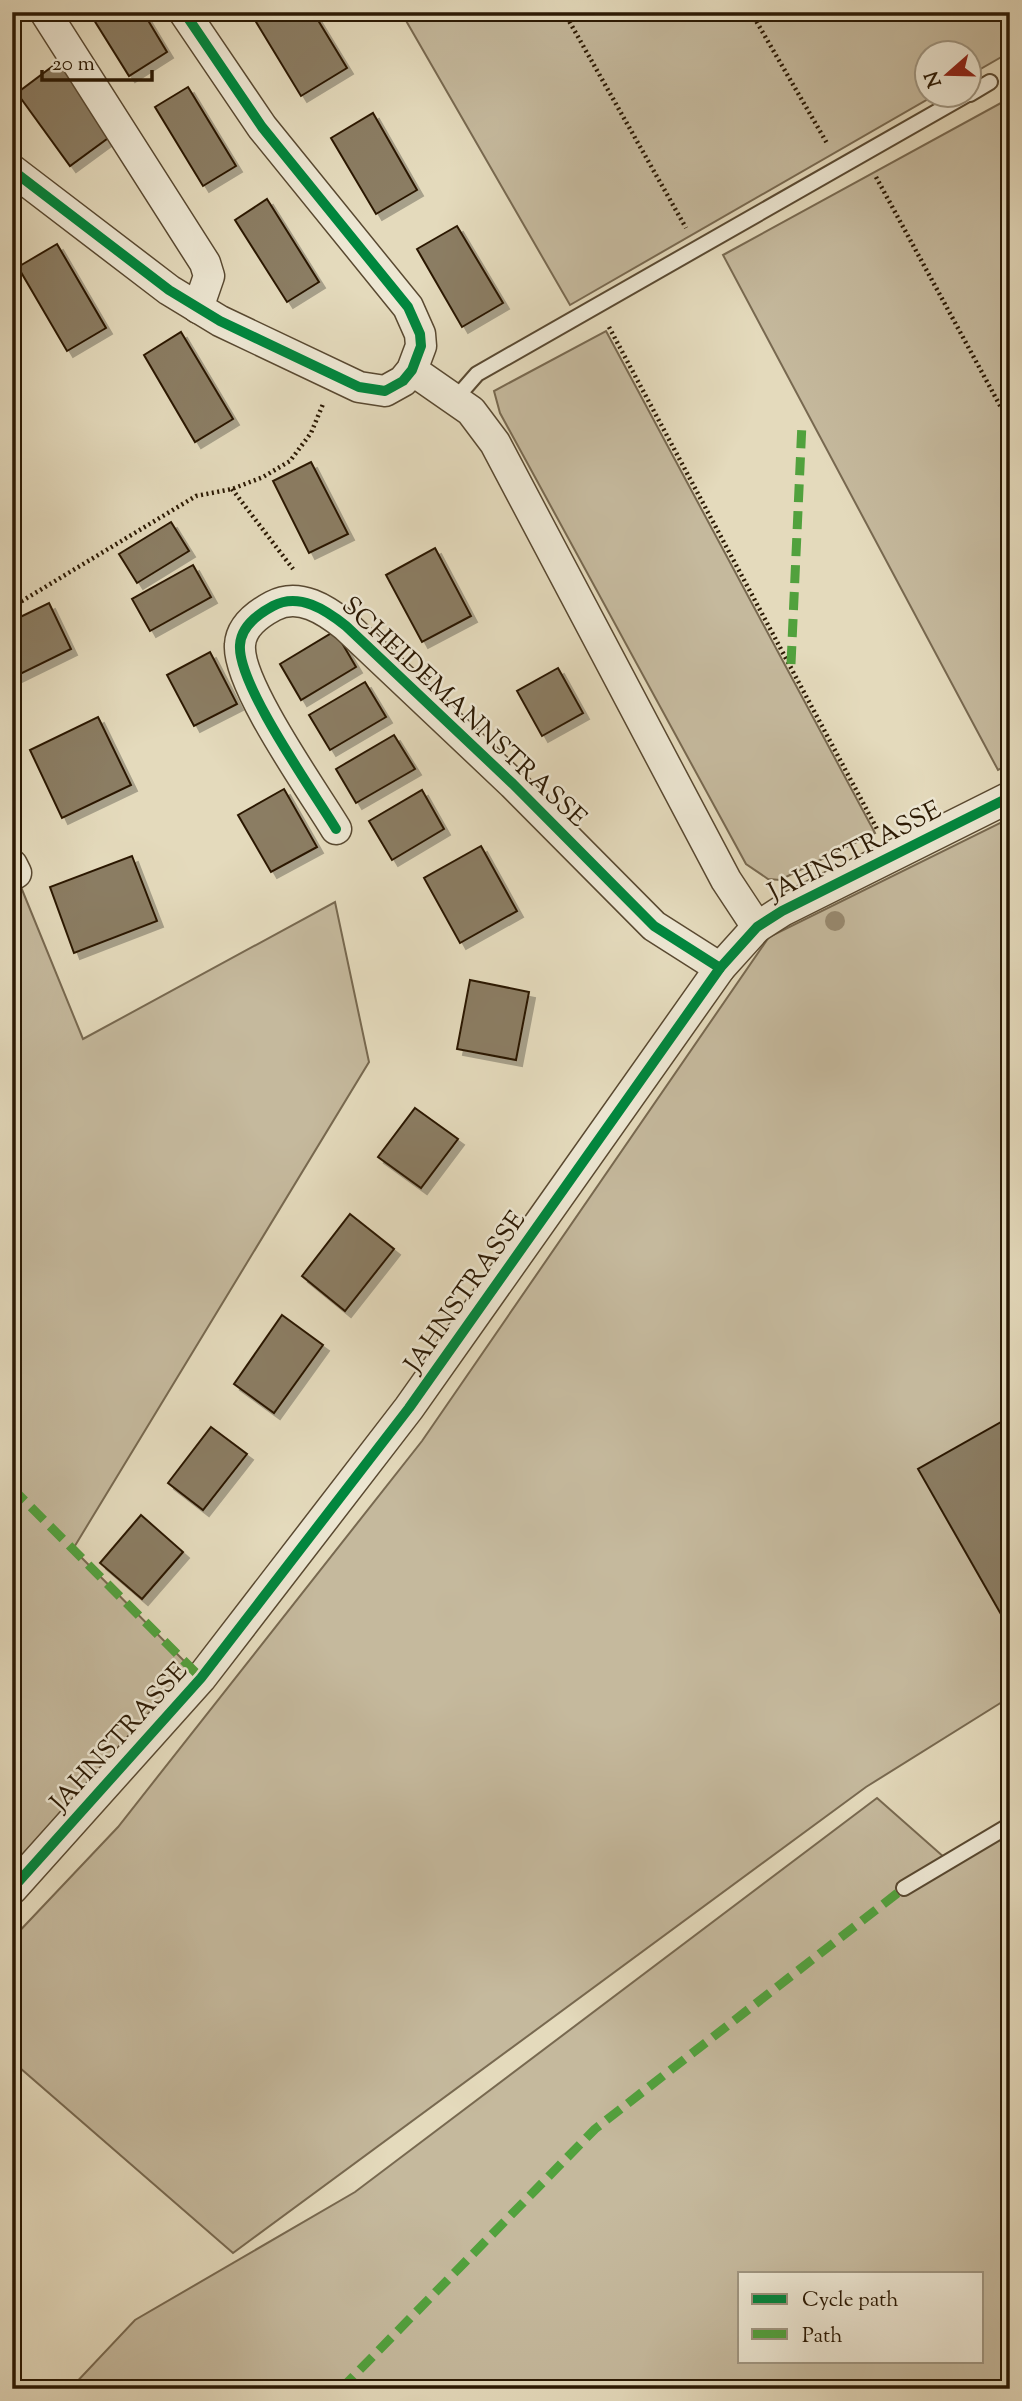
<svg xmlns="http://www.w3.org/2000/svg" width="1022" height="2401" font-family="'Sorts Mill Goudy',serif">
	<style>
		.green { fill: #c5b99d; stroke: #786950; stroke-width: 2; fill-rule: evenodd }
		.building { fill: #8b7d63; stroke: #2b1903; stroke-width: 2; filter: url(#shadow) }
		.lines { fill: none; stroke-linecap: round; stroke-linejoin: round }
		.service-casing { stroke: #594931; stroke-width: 18 }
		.minor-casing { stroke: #594931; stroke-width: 33 }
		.path { stroke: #2b1903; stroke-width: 4.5; stroke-dasharray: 2 3.5; stroke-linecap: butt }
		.service { stroke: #ede7d3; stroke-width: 14 }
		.minor { stroke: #ede7d3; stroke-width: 30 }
		.quiet { stroke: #51a13d; stroke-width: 9; stroke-dasharray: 18 9; stroke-linecap: butt }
		.cycleway-casing { stroke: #ede7d3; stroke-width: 15 }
		.cycleway { stroke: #00873e; stroke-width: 10 }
		.tree { fill: #988a70 }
		.labels { text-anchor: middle; stroke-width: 5; stroke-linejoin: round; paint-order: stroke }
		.street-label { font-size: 26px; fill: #2b1903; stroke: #ede7d3 }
	</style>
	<defs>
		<filter id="shadow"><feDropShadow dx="6" dy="6" stdDeviation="0" flood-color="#0004"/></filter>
	</defs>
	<rect width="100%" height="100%" fill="#e4dabc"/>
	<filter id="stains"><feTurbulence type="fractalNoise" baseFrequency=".00286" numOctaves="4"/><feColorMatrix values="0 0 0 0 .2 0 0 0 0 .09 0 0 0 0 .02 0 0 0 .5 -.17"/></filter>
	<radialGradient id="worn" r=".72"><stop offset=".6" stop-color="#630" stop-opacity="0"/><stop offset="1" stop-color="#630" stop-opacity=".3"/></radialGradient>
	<!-- green -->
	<g class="green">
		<polygon points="401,12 1010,12 1010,52 970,75 970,52 928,52 928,94 935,95 570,305"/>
		<polygon points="1010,98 1010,764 998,770 723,255"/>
		<polygon points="606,331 875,833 780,880 768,879 746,864 500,413 494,391"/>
		<polygon points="1010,818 1010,1697 866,1787 233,2253 12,2061 12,1939 118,1827 422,1441 769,937"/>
		<polygon points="12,865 83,1039 335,902 369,1062 73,1549 201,1678 12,1889"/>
		<path d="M877,1798L954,1866L1010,1821V2389H70L135,2320L355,2192ZM740,2273H982V2361H740Z"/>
	</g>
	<!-- building -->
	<g class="building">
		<polygon points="89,12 143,12 167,52 129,76"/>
		<polygon points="250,12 313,12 347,68 301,96"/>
		<polygon points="61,60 115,133 70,166 17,93"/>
		<polygon points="188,87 236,166 203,186 155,107"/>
		<polygon points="373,113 417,190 376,214 331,138"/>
		<polygon points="267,199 319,282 287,302 235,220"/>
		<polygon points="457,226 503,303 462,327 417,249"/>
		<polygon points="57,244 106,328 67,351 18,267"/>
		<polygon points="181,332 233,419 195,442 144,355"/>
		<polygon points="311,462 348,534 309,553 273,481"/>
		<polygon points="171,522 189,551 137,583 119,554"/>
		<polygon points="435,548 471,616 422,642 386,575"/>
		<polygon points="193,565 211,597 150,631 132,599"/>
		<polygon points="49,603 71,649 12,678 12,621"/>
		<polygon points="335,631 356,667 301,700 280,664"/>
		<polygon points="210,652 237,704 194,726 167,675"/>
		<polygon points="558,668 583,713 542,736 517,691"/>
		<polygon points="365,682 386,717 330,750 309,715"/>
		<polygon points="98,717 131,785 62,818 30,750"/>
		<polygon points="394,735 415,769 356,803 336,769"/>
		<polygon points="284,789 317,847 271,872 238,815"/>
		<polygon points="422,790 444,829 392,860 369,821"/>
		<polygon points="481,846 517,911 460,943 424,878"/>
		<polygon points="132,856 157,921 74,953 50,887"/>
		<polygon points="470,980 529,992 516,1060 457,1049"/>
		<polygon points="415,1108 458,1139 421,1188 378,1157"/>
		<polygon points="350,1214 394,1249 345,1311 302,1276"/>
		<polygon points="282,1315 323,1345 274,1413 234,1384"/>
		<polygon points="1010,1417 1010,1630 918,1469"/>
		<polygon points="211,1427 247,1454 203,1510 168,1483"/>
		<polygon points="141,1515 183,1552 142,1599 100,1563"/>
	</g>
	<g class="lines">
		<!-- service casing -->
		<g class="service-casing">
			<g id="service">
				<polyline points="970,94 990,82"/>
				<polyline points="456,398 477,374 968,94"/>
				<polyline points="904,1888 1010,1825"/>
			</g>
		</g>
		<!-- minor casing -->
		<g class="minor-casing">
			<g id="minor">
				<polyline points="45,12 205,263 209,276 198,308"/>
				<polyline points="12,170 169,290 220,321 359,387 385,391 403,381 412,370 421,346 420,334 408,307 262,127 184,12"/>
				<polyline points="412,370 471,411 495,443 726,880 757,927"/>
				<path d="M336,829C313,791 237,684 240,645C241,626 258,614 273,606C299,592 326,610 346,626L513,784L654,926L720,968"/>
				<polyline points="12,865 16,873"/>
				<polyline points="12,1889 201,1678 409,1408 720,968 757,927 782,911 1010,797"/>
			</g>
		</g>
		<!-- path -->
		<g class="path">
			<polyline points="564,12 686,228"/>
			<polyline points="751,12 828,145"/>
			<polyline points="876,177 1010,424"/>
			<polyline points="609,327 877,829"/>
			<polyline points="232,489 293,569"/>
			<polyline points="12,607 196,496 232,489 263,477 290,461 311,433 323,404"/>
		</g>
		<!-- service -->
		<use href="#service" class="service"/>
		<!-- minor -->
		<use href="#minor" class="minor"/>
		<!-- quiet -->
		<g class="quiet">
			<polyline points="791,664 802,423"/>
			<polyline points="12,1488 201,1678"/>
			<polyline points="341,2389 595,2129 904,1888"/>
		</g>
		<!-- cycleway casing -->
		<g class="cycleway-casing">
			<g id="cycleway">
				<polyline points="12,170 169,290 220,321 359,387 385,391 403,381 412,370 421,346 420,334 408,307 262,127 184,12"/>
				<path d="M336,829C313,791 237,684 240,645C241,626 258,614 273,606C299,592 326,610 346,626L513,784L654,926L720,968"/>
				<polyline points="12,1889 201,1678 409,1408 720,968 757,927 782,911 1010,797"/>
			</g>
		</g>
		<!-- cycleway -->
		<use href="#cycleway" class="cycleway"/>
	</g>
	<!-- trees -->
	<circle class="tree" cx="835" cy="921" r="10"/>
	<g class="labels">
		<!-- street labels -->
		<g class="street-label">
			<text transform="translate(465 711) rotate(43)" y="9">SCHEIDEMANNSTRASSE</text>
			<text transform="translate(854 850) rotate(-27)" y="9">JAHNSTRASSE</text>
			<text transform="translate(464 1291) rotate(-55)" y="9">JAHNSTRASSE</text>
			<text transform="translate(118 1736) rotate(-48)" y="9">JAHNSTRASSE</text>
		</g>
	</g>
	<!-- margin -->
	<rect width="1022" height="2401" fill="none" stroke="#e4dabc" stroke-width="42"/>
	<rect x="14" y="14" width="994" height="2373" fill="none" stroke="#2b1903" stroke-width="3.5"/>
	<rect x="21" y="21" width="980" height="2359" fill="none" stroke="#2b1903" stroke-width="2"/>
	<!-- legend -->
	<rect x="738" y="2272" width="245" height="91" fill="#ede7d3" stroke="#9f9580" stroke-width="2"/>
	<rect x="752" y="2294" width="35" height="10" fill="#00873e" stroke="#9f9580" stroke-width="2"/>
	<text x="802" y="2306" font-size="21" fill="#2b1903">Cycle path</text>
	<rect x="752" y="2329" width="35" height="10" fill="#51a13d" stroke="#9f9580" stroke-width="2"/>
	<text x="802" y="2342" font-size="21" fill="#2b1903">Path</text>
	<!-- north arrow -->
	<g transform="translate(948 74) rotate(250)"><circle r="33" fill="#ede7d3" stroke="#9f9580" stroke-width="2"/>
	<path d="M0-5L12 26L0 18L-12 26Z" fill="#8f2418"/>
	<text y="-10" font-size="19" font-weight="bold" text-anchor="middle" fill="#2b1903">N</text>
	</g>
	<!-- scale -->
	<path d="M42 70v10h110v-10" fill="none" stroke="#2b1903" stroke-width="3.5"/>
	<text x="52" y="70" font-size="21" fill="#2b1903" stroke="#ede7d3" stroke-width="5" paint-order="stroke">20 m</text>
	<rect width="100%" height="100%" filter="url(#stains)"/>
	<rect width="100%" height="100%" fill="url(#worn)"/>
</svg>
